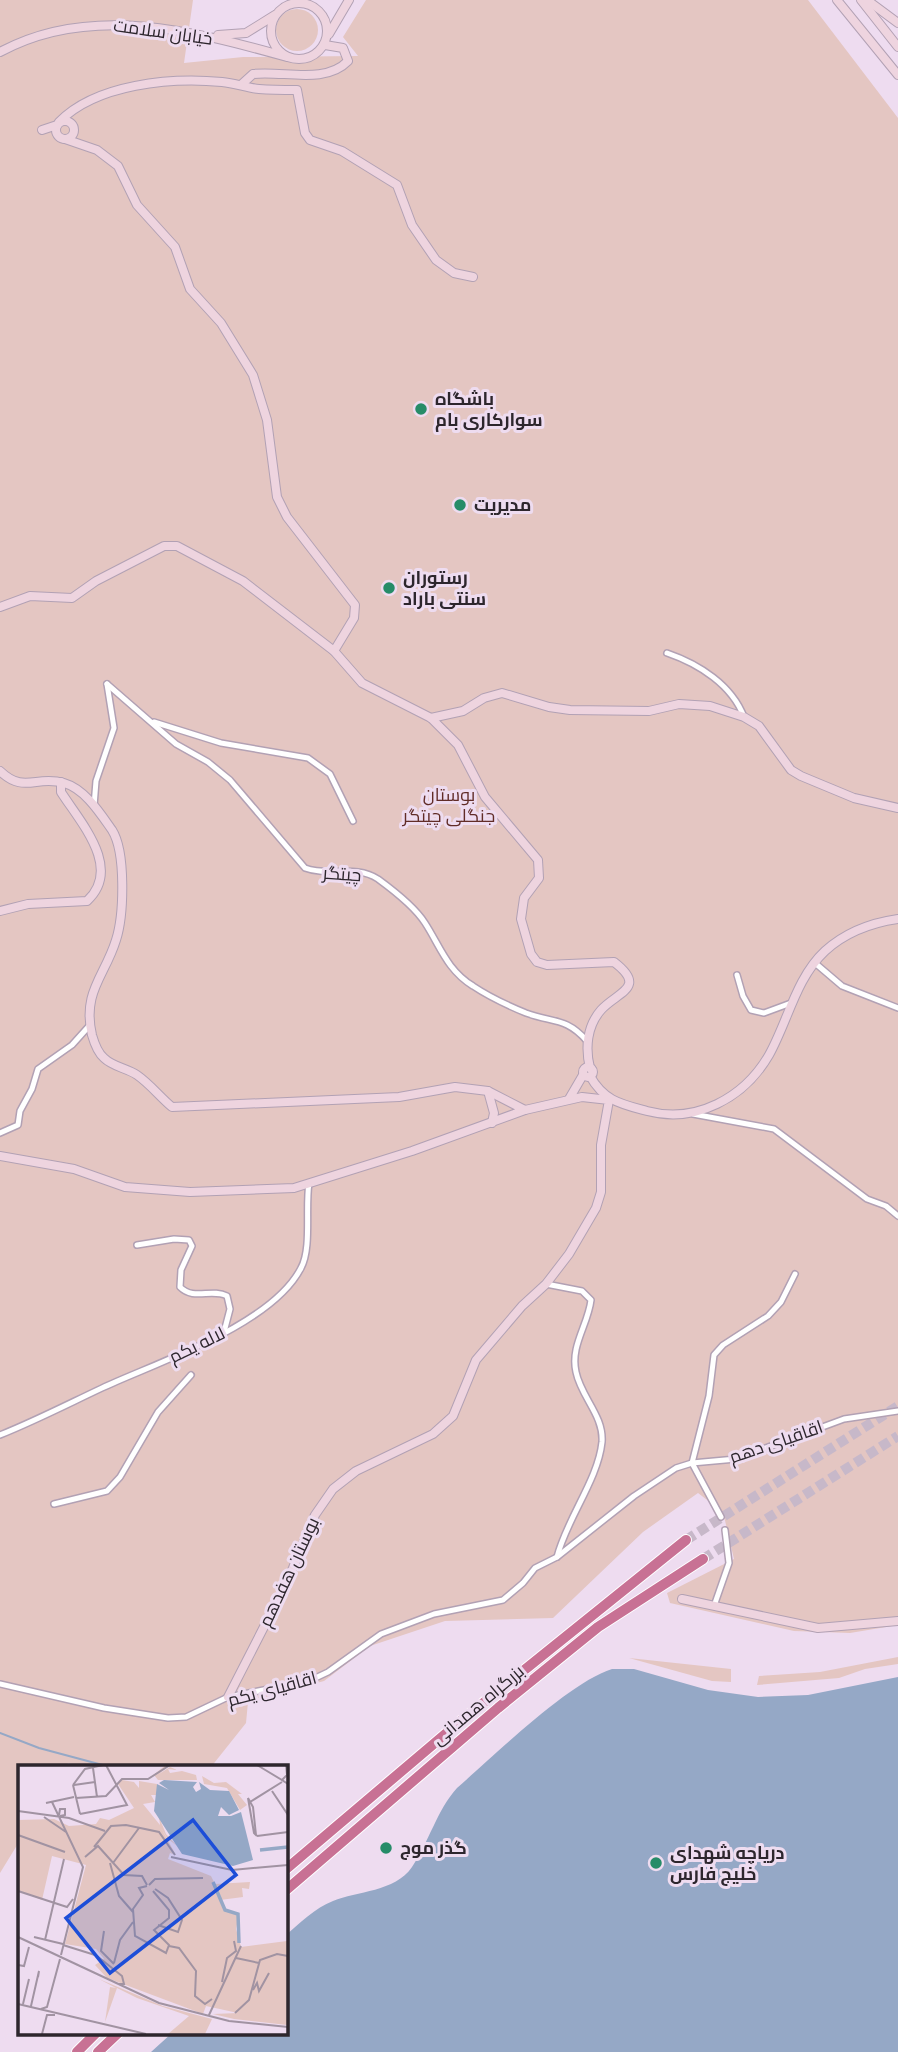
<svg xmlns="http://www.w3.org/2000/svg" width="898" height="2052" font-family="'Archivo Narrow',Cairo,sans-serif">
	<style>
		.green { fill: #e4c6c2 }
		.water { fill: #95a8c6 }
		.lines { fill: none; stroke-linecap: round; stroke-linejoin: round }
		.stream { stroke: #95a8c6; stroke-width: 2 }
		.highway-tunnel { stroke: #c7b8c9; stroke-width: 10; stroke-dasharray: 10 5; stroke-linecap: butt }
		.street-casing { stroke: #b2a1b4; stroke-width: 8 }
		.secondary-casing { stroke: #b2a1b4; stroke-width: 10 }
		.highway-casing { stroke: #fff; stroke-width: 12 }
		.street { stroke: #fff; stroke-width: 5 }
		.secondary { stroke: #eed4df; stroke-width: 8 }
		.highway { stroke: #c87194; stroke-width: 10 }
		.poi-dot { fill: #268c68; stroke: #eedcf0; stroke-width: 2.5 }
		.labels { text-anchor: middle; stroke-width: 6; stroke-linejoin: round; paint-order: stroke }
		.street-label { font-size: 18px; fill: #2d262d; stroke: #eedcf0 }
		.poi-label { font-size: 18px; font-weight: bold; fill: #2d262d; stroke: #eedcf0; text-anchor: start }
		.park-label { font-size: 18px; fill: #612c27; stroke: #eedcf0 }
		.inset-river { fill: none; stroke: #95a8c6; stroke-width: 3.5 }
		.inset-road { fill: none; stroke: #a193a2; stroke-width: 2 }
		.view { fill: #1d4ed8; fill-opacity: 0.15; stroke: #1d4ed8; stroke-width: 3.5 }
		.inset-edge { fill: none; stroke: #2d262d; stroke-width: 3.5 }
	</style>
	<rect width="100%" height="100%" fill="#eedcf0"/>
	<!-- green -->
	<g class="green">
		<polygon points="0,0 193,0 184,63 243,57 358,56 343,37 366,0 808,0 898,118 898,1625 850,1633 794,1631 670,1603 667,1593 734,1559 723,1512 698,1493 643,1532 553,1618 445,1621 370,1646 324,1681 248,1702 246,1723 211,1767 83,1767 68,1763 65,1767 19,1767 19,1842 0,1873"/>
		<circle cx="297" cy="30" r="21"/>
		<polygon points="898,1657 898,1664 865,1669 839,1678 757,1685 759,1676 820,1672"/>
		<polygon points="629,1658 731,1669 731,1682 712,1681"/>
	</g>
	<!-- water -->
	<path class="water" d="M612,1669H634L708,1690L758,1697L808,1695L898,1677V2052H151L172,2033H285V1936C300,1923 315,1908 333,1901C357,1891 395,1892 412,1867C429,1842 437,1810 457,1788C495,1755 568,1683 612,1669Z"/>
	<g class="lines">
		<!-- stream -->
		<polyline class="stream" points="0,1733 39,1748 110,1767"/>
		<!-- highway-tunnel -->
		<g class="highway-tunnel">
			<polyline points="686,1540 898,1406"/>
			<polyline points="703,1559 898,1436"/>
		</g>
		<!-- street casing -->
		<g class="street-casing">
			<g id="street">
				<path d="M667,653C699,664 732,685 744,717"/>
				<path d="M107,684L176,744L208,762L230,780L305,868C329,877 355,864 378,879C393,890 415,907 425,923C440,946 447,970 473,986C488,996 509,1006 526,1013C553,1023 566,1017 587,1041"/>
				<polyline points="154,722 221,743 308,758 330,774 353,821"/>
				<polyline points="94,806 96,781 114,728 107,684"/>
				<polyline points="815,963 842,986 898,1008"/>
				<polyline points="737,975 743,996 751,1010 764,1013 791,1003"/>
				<polyline points="693,1114 774,1129 867,1199 886,1206 898,1216"/>
				<polyline points="0,1133 18,1125 20,1111 32,1089 38,1069 72,1045 90,1025"/>
				<path d="M137,1245L174,1239L189,1240L192,1246L181,1270L180,1287C194,1301 211,1288 227,1296L230,1309L224,1332"/>
				<path d="M546,1284L582,1291L591,1300C588,1325 570,1346 576,1372C581,1397 604,1416 602,1442C598,1480 567,1518 557,1557"/>
				<path d="M0,1435C35,1421 68,1404 102,1388C158,1362 272,1325 301,1268C312,1248 305,1208 309,1183"/>
				<polyline points="54,1504 107,1491 120,1477 158,1412 191,1375"/>
				<polyline points="721,1517 692,1463 709,1396 714,1355 723,1345 768,1316 781,1302 795,1274"/>
				<polyline points="714,1606 729,1563 725,1530"/>
				<polyline points="0,1684 104,1708 168,1718 186,1717 228,1697 309,1681 328,1672 381,1634 434,1614 503,1600 523,1583 535,1568 557,1557 634,1496 676,1468 692,1463 736,1459 844,1419 898,1411"/>
			</g>
		</g>
		<!-- secondary casing -->
		<g class="secondary-casing">
			<g id="secondary">
				<polyline points="837,0 898,75"/>
				<polyline points="861,0 898,47"/>
				<polyline points="867,0 898,23"/>
				<circle cx="299" cy="31" r="28"/>
				<polyline points="329,34 349,0"/>
				<polyline points="218,35 246,33 275,15"/>
				<path d="M0,52C90,3 194,31 287,57"/>
				<path d="M242,84L253,74C282,70 325,85 348,61L343,48L325,45"/>
				<circle cx="65" cy="130" r="9"/>
				<path d="M59,122C96,84 171,77 222,82C235,83 247,88 259,89C272,90 284,90 297,90L305,133L310,140L342,151L397,185L412,225L436,260L454,273L473,277"/>
				<polyline points="42,130 57,125"/>
				<polyline points="65,139 97,150 118,166 137,205 175,247 190,289 221,323 253,375 267,420 277,497 287,517 355,605 354,618 334,651"/>
				<path d="M0,607L30,596L72,598L96,581L164,546H177L243,581L334,651L362,683L431,718L458,745L485,797L538,860L539,878L524,898L521,919L531,954L537,962L547,965L614,962C648,988 617,992 601,1010C587,1026 585,1048 590,1068"/>
				<polyline points="431,718 463,711 484,698 502,693 549,707 570,710 649,711 679,704 710,706 744,717 759,726 791,770 801,776 854,798 898,808"/>
				<path d="M0,771C24,794 36,775 64,783C85,789 100,813 112,830C126,852 124,915 116,940C105,976 82,992 92,1035C94,1042 98,1053 104,1058C113,1067 127,1068 137,1075C150,1084 160,1097 172,1107L399,1097L455,1087L488,1091L525,1110L412,1151L294,1188L190,1192L125,1187L74,1169L0,1156"/>
				<path d="M0,911L28,904L87,901C123,868 80,822 61,792V782"/>
				<circle cx="588" cy="1072" r="5"/>
				<path d="M590,1076C604,1101 621,1104 647,1111C696,1124 744,1098 769,1055C788,1021 796,978 825,951C846,932 870,923 898,919"/>
				<polyline points="488,1091 494,1113 492,1123"/>
				<polyline points="569,1099 583,1075"/>
				<polyline points="682,1599 818,1628 898,1621"/>
				<polyline points="228,1697 288,1580 315,1515 333,1489 356,1471 433,1434 453,1416 476,1360 522,1306 546,1284 569,1254 596,1208 601,1192 601,1145 609,1100 582,1097 525,1110"/>
			</g>
		</g>
		<!-- highway casing -->
		<g class="highway-casing">
			<g id="highway">
				<polyline points="285,1870 456,1725 686,1540"/>
				<polyline points="285,1891 498,1708 598,1627 703,1559"/>
				<polyline points="77,2052 96,2033"/>
				<polyline points="98,2052 118,2033"/>
			</g>
		</g>
		<!-- street -->
		<use href="#street" class="street"/>
		<!-- secondary -->
		<use href="#secondary" class="secondary"/>
		<!-- highway -->
		<use href="#highway" class="highway"/>
	</g>
	<!-- markers -->
	<g class="poi-dot">
		<circle cx="421" cy="409" r="7"/>
		<circle cx="460" cy="505" r="7"/>
		<circle cx="389" cy="588" r="7"/>
		<circle cx="386" cy="1848" r="7"/>
		<circle cx="656" cy="1863" r="7"/>
	</g>
	<g class="labels">
		<!-- street labels -->
		<g class="street-label">
			<text transform="translate(163 32) rotate(8)" y="6">خیابان سلامت</text>
			<text transform="translate(342 874) rotate(4)" y="6">چیتگر</text>
			<text transform="translate(197 1345) rotate(-26)" y="6">لاله یکم</text>
			<text transform="translate(776 1442) rotate(-19)" y="6">اقاقیای دهم</text>
			<text transform="translate(289 1572) rotate(-65)" y="6">بوستان هفدهم</text>
			<text transform="translate(272 1689) rotate(-15)" y="6">اقاقیای یکم</text>
			<text transform="translate(478 1705) rotate(-40)" y="6">بزرگراه همدانی</text>
		</g>
		<!-- poi labels -->
		<g class="poi-label">
			<text x="435" y="405">باشگاه<tspan x="435" dy="21">سوارکاری بام</tspan></text>
			<text x="474" y="511">مدیریت</text>
			<text x="403" y="584">رستوران<tspan x="403" dy="21">سنتی باراد</tspan></text>
			<text x="400" y="1854">گذر موج</text>
			<text x="670" y="1859">دریاچه شهدای<tspan x="670" dy="21">خلیج فارس</tspan></text>
		</g>
		<!-- park labels -->
		<g class="park-label">
			<text x="449" y="801">بوستان<tspan x="449" dy="21">جنگلی چیتگر</tspan></text>
		</g>
	</g>
	<!-- overview -->
	<g transform="translate(18 1765)">
		<rect width="270" height="270" fill="#eedcf0"/>
		<path d="M148,0L151,1L141,9L152,2L159,5L150,4L152,8L164,6L178,10L179,15H140L136,10L132,13L127,15L105,14L99,18L105,13L130,14ZM184,11L196,18L208,17L224,29H220L229,40L222,45L209,23L186,19ZM104,15L116,17L121,23V16L139,19V30H133L137,37L125,39L142,60L141,52L148,69L159,81L149,73L143,63L158,90L152,88L150,94L193,111L197,119L232,117L231,124L224,123L225,132L202,135L209,146L221,150L218,164L223,182L269,176V260L216,254L195,249L220,248L188,241L185,249L89,213L77,200L86,194L78,184L47,179L68,100L34,91L24,135L0,125V55L36,54L51,61L78,59L82,53L91,55L116,43L100,19ZM81,214L145,241L194,254L187,269H150L171,251L119,233L99,223L87,257L92,222L98,223Z" fill="#e4c6c2"/>
		<path d="M146,15L179,17L175,22L178,27L183,24L181,17L192,25L211,26L221,45L211,50L203,42L200,51H213L223,47L235,95L215,101L164,89L136,46L139,19L151,25L141,18Z" fill="#95a8c6"/>
		<path class="inset-river" d="M242,85L270,82M195,117L207,145L220,149L221,178"/>
		<path class="inset-road" d="M239,0L264,15M268,0L269,10L264,15L270,19M75,3L79,32M55,20L67,4L85,0M55,20L62,49M56,20L77,17M254,26L270,50M58,33L88,31L104,14H130L152,0M34,37L65,102L43,190M232,37L264,17M28,38L56,32M0,46L51,53L87,66M62,49L109,40L88,0M41,50L42,44H47V50L42,51M26,52L48,67M0,70L47,87M238,70L235,42L230,33L236,68L239,71M239,71L270,67M76,82L93,61L108,60L141,67L157,90M67,92L80,81L106,110L124,111L129,120M153,92L214,105L270,100M92,98L101,131L115,147M95,98L121,63M131,120L137,114L185,113M129,121L121,123L125,130L115,144L117,171L148,188L151,180L136,165L151,153V145L135,126M137,124L150,133L164,155L160,167L140,160M0,126L49,142L55,134M86,166L83,186L96,199M0,172L141,238L211,256L270,262M16,172L45,179M27,175L46,94M45,180L77,190M151,181L161,183L178,206L177,231L187,239L194,234M79,191L104,211L106,219H101M218,193L241,198M96,198L102,175L115,157M0,200L6,201L11,182M204,217L209,193L218,186L216,176M235,225L239,218L241,226L251,208M0,239L128,269M5,239L11,214M13,241L21,206L20,212M23,244L29,242L42,194M217,248L231,235L242,195L259,189L270,191M191,250L223,181M24,269L29,250H37"/>
		<path class="view" d="M175,55L218,110L92,208L48,153Z"/>
		<rect width="270" height="270" class="inset-edge"/>
	</g>
</svg>
